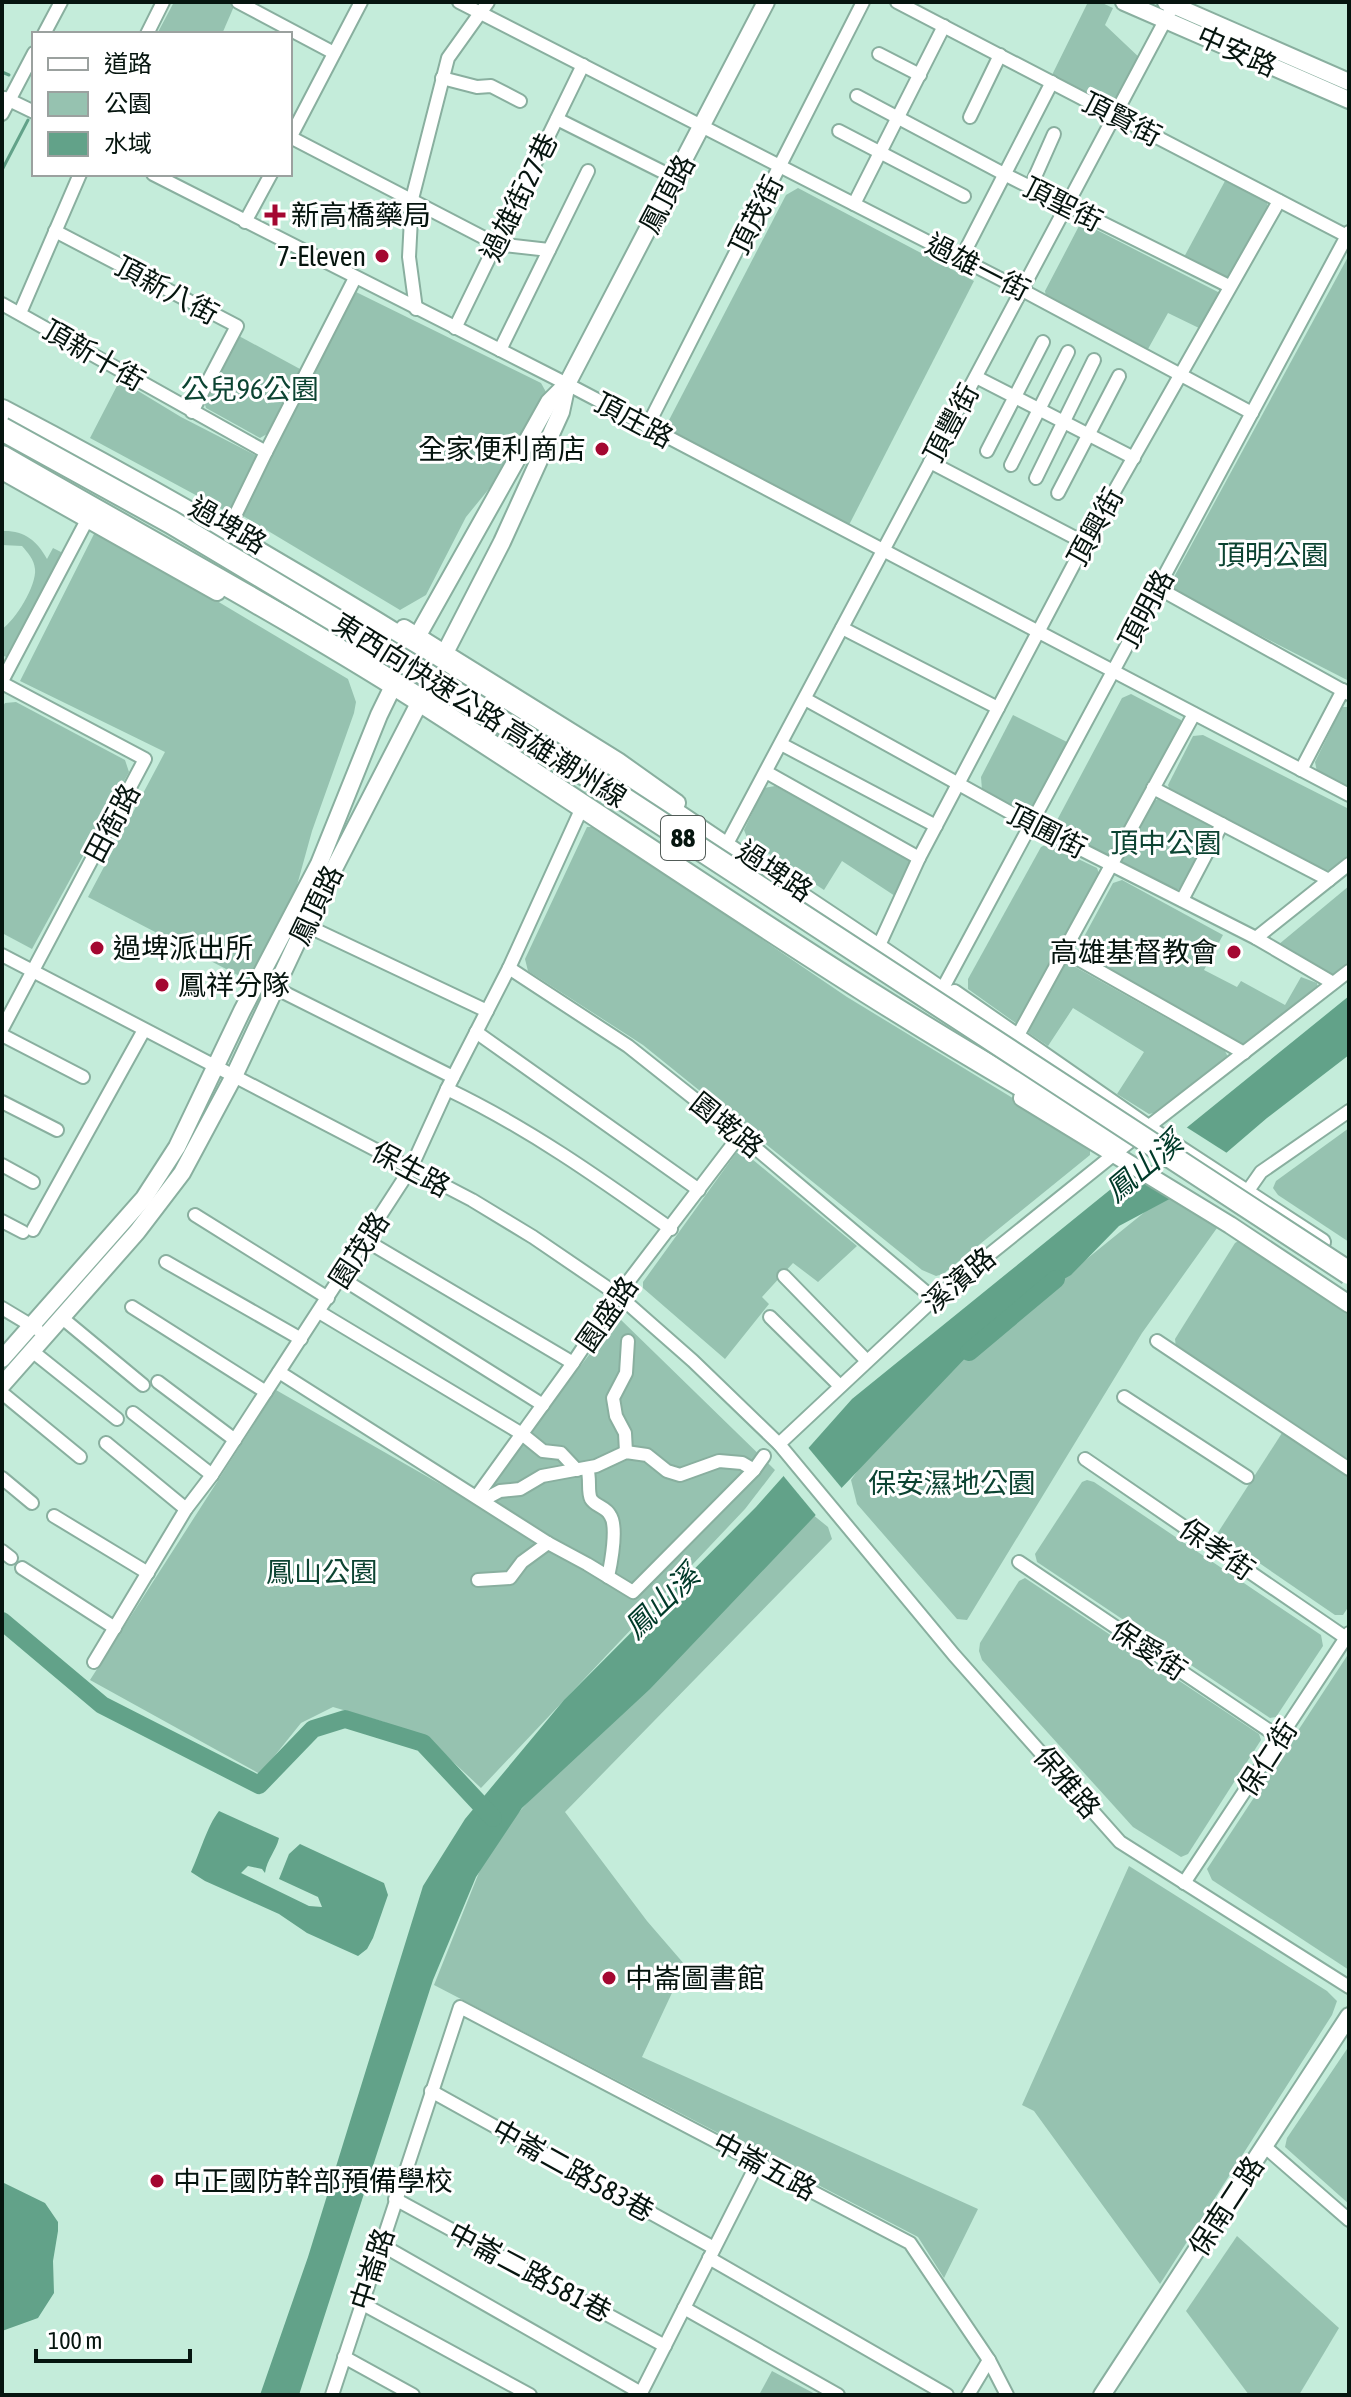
<svg xmlns="http://www.w3.org/2000/svg" width="1351" height="2397" font-family="'Asap Condensed','Noto Sans TC',sans-serif">
	<style>
		.green { fill: #96c2b0 }
		.water { fill: #62a289 }
		.pier { fill: #c4ecda }
		.lines { fill: none; stroke-linecap: round; stroke-linejoin: round }
		.stream { stroke: #62a289; stroke-width: 3 }
		.river { stroke: #62a289; stroke-width: 18 }
		.street-casing { stroke: #89af9f; stroke-width: 16 }
		.secondary-casing { stroke: #89af9f; stroke-width: 20 }
		.highway-casing { stroke: #89af9f; stroke-width: 26 }
		.street { stroke: #fff; stroke-width: 12 }
		.secondary { stroke: #fff; stroke-width: 16 }
		.highway { stroke: #fff; stroke-width: 22 }
		.highway-bridge-casing { stroke: #89af9f; stroke-width: 26; stroke-linecap: butt }
		.highway-bridge { stroke: #fff; stroke-width: 22 }
		.poi-dot { fill: #a40731; stroke: #fff; stroke-width: 3 }
		.labels { text-anchor: middle; stroke-width: 6; stroke-linejoin: round; paint-order: stroke }
		.shield { fill: #fff; stroke: #515b57; stroke-width: 2 }
		.shield-label { font-size: 26px; font-weight: bold; fill: #06150f }
		.street-label { font-size: 28px; fill: #06150f; stroke: #fff }
		.poi-label { font-size: 28px; fill: #06150f; stroke: #fff; text-anchor: start }
		.park-label { font-size: 28px; fill: #0c4432; stroke: #fff }
		.water-label { font-size: 30px; font-style: italic; fill: #003a29; stroke: #fff }
	</style>
	<rect width="100%" height="100%" fill="#c4ecda"/>
	<!-- green -->
	<g class="green">
		<polygon points="174,2 231,2 235,4 222,34 157,34"/>
		<polygon points="1088,2 1100,2 1113,8 1105,25 1143,61 1115,112 1052,75"/>
		<polygon points="1225,181 1267,202 1268,208 1228,277 1222,278 1183,259"/>
		<polygon points="798,188 974,281 849,525 672,432 668,422 786,195"/>
		<polygon points="1087,225 1218,292 1219,296 1201,329 1168,313 1148,349 1046,296 1045,291 1079,226"/>
		<polygon points="1349,255 1349,681 1168,588"/>
		<polygon points="356,292 541,383 546,392 506,468 466,517 426,595 400,610 238,513 347,296"/>
		<polygon points="239,336 300,369 267,434 260,438 206,408 204,401"/>
		<polygon points="120,380 181,417 257,456 229,513 90,438"/>
		<path d="M2,531C23,530 37,540 47,559L53,548L63,553L8,658L2,655V629C15,621 37,585 35,569C34,559 28,553 22,546L2,545Z"/>
		<polygon points="103,533 348,679 356,702 354,713 312,831 296,889 249,981 88,897 165,752 20,681 94,534"/>
		<polygon points="1131,694 1181,720 1181,730 1113,854 1104,857 1059,834 1055,824 1122,698"/>
		<polygon points="16,702 125,760 129,772 32,949 2,933 2,708 5,703"/>
		<polygon points="1342,707 1349,707 1349,789 1317,772 1315,762"/>
		<polygon points="1013,715 1069,743 1033,812 1026,814 982,790 981,777"/>
		<polygon points="1203,735 1349,809 1349,855 1330,870 1321,871 1171,793 1168,785 1193,736"/>
		<polygon points="775,786 908,856 911,863 895,896 842,861 824,890 748,840 744,830 764,788"/>
		<polygon points="1158,799 1209,824 1212,830 1179,889 1174,890 1121,862 1121,856 1149,804"/>
		<polygon points="587,827 597,827 847,997 1090,1145 1090,1155 943,1274 936,1276 922,1270 643,1045 528,971 525,959"/>
		<polygon points="1047,844 1097,868 1100,876 1021,1021 1017,1024 968,989 968,979 1041,847"/>
		<polygon points="1122,880 1223,935 1204,970 1237,987 1241,981 1285,1005 1301,977 1317,983 1318,989 1247,1045 1239,1045 1082,955 1079,946 1113,883"/>
		<polygon points="1349,886 1349,962 1333,974 1324,973 1278,945"/>
		<polygon points="1062,964 1070,964 1225,1051 1229,1059 1159,1112 1149,1114 1117,1094 1144,1052 1073,1008 1048,1046 1029,1033 1029,1026"/>
		<polygon points="1349,1128 1349,1242 1278,1195 1273,1188 1276,1181"/>
		<polygon points="736,1153 746,1154 857,1246 818,1282 793,1263 762,1297 769,1304 725,1359 643,1288 643,1282"/>
		<polygon points="1167,1194 1217,1228 1142,1333 967,1620 957,1619 857,1504 851,1480 900,1410"/>
		<polygon points="1242,1239 1349,1310 1349,1462 1176,1348 1175,1339 1235,1243"/>
		<polygon points="618,1317 775,1470 745,1509 481,1788 435,1745 384,1722 333,1707 301,1723 260,1774 90,1680 276,1390 475,1504"/>
		<polygon points="1282,1433 1349,1476 1349,1606 1343,1615 1335,1615 1217,1534"/>
		<polygon points="1087,1480 1094,1482 1321,1635 1323,1646 1276,1717 1270,1718 1037,1562 1035,1554 1082,1482"/>
		<polygon points="812,1514 828,1527 832,1539 565,1812 647,1921 685,1965 642,2057 978,2209 944,2278 918,2237 434,1985 490,1845 618,1700"/>
		<polygon points="1025,1578 1259,1734 1261,1740 1188,1854 1181,1857 1133,1827 982,1660 979,1651 980,1643 1019,1581"/>
		<polygon points="1347,1656 1349,1656 1349,1970 1212,1880 1207,1869"/>
		<polygon points="1129,1866 1327,1991 1337,2001 1332,2015 1160,2284 1034,2111 1022,2105"/>
		<polygon points="1349,2046 1349,2204 1285,2147 1287,2138"/>
		<polygon points="1237,2236 1339,2328 1299,2395 1249,2395 1186,2311"/>
		<polygon points="772,2371 817,2395 759,2395"/>
	</g>
	<!-- water -->
	<g class="water">
		<polygon points="1349,996 1349,1055 1267,1118 1177,1195 1119,1226 1071,1275 1013,1308 650,1689 522,1808 476,1877 433,1980 299,2395 260,2395 308,2257 423,1886 465,1819 564,1700 756,1507 852,1399"/>
		<path d="M219,1811L279,1838C276,1851 267,1859 265,1873L262,1869L248,1866L241,1873L309,1906L322,1907L318,1897L279,1879L289,1854L300,1844L384,1883L388,1895L373,1938L367,1949L358,1956L307,1933L279,1914L205,1881L191,1872C200,1853 207,1826 219,1811Z"/>
		<polygon points="2,2182 45,2203 58,2222 58,2231 53,2261 54,2293 38,2318 2,2331"/>
	</g>
	<!-- pier -->
	<g class="pier">
		<polygon points="1183,1125 1230,1155 1178,1199 1128,1169"/>
		<polygon points="806,1445 845,1492 819,1519 781,1473"/>
	</g>
	<g class="lines">
		<!-- stream -->
		<g class="stream">
			<polyline points="2,72 9,75"/>
			<polyline points="2,170 28,120"/>
		</g>
		<!-- river -->
		<g class="river">
			<polyline points="969,1352 1056,1279"/>
			<polyline points="2,1621 102,1705 259,1785 313,1729 345,1719 423,1743 493,1818"/>
		</g>
		<!-- street casing -->
		<g class="street-casing">
			<g id="street">
				<polyline points="238,2 334,53"/>
				<polyline points="459,2 1022,290 1252,413"/>
				<polyline points="897,2 1347,236"/>
				<polyline points="44,34 61,2"/>
				<polyline points="147,34 163,2"/>
				<polyline points="879,54 920,75"/>
				<polyline points="442,78 477,87 491,86 520,101"/>
				<polyline points="857,96 1004,174 1229,286"/>
				<polyline points="5,98 34,112"/>
				<polyline points="2,114 34,53"/>
				<polyline points="970,117 1000,55"/>
				<polyline points="557,119 675,178"/>
				<polyline points="839,131 964,196"/>
				<polyline points="290,137 496,244 549,250"/>
				<polyline points="290,138 361,2"/>
				<polyline points="153,174 567,384 1349,795"/>
				<polyline points="1030,188 1054,134"/>
				<polyline points="854,204 944,26"/>
				<polyline points="245,222 271,174"/>
				<polyline points="55,231 237,326 192,412"/>
				<polyline points="961,259 1052,82"/>
				<polyline points="2,304 266,452 355,278"/>
				<polyline points="416,309 409,257 412,199 448,58 488,2"/>
				<polyline points="20,313 80,174"/>
				<polyline points="455,328 583,65"/>
				<polyline points="500,350 588,171"/>
				<polyline points="976,377 1134,458"/>
				<polyline points="647,427 863,2"/>
				<polyline points="987,451 1043,342"/>
				<polyline points="930,462 1085,543"/>
				<polyline points="1011,465 1068,352"/>
				<polyline points="1036,478 1094,360"/>
				<polyline points="1058,493 1119,376"/>
				<polyline points="230,526 266,452"/>
				<polyline points="1158,588 1349,694"/>
				<polyline points="842,628 998,708"/>
				<polyline points="2,681 87,520"/>
				<polyline points="2,683 145,759 2,1029"/>
				<polyline points="805,699 1031,824 1256,938 1333,983"/>
				<polyline points="781,744 936,826"/>
				<polyline points="1301,770 1343,690"/>
				<polyline points="766,772 919,858"/>
				<polyline points="1153,788 1329,880"/>
				<polyline points="729,840 1175,2"/>
				<polyline points="1182,900 1222,824"/>
				<polyline points="305,925 487,1011"/>
				<polyline points="1256,938 1349,864"/>
				<polyline points="881,941 919,858 1085,543 1279,201"/>
				<polyline points="1064,951 1244,1053"/>
				<polyline points="2,955 472,1200 533,1237 618,1295 693,1361 779,1444 954,1655 1120,1842 1349,1987"/>
				<polyline points="509,968 628,1046 740,1135 934,1299"/>
				<polyline points="944,986 1349,232"/>
				<polyline points="275,988 453,1077"/>
				<polyline points="476,1032 699,1190"/>
				<polyline points="2,1035 83,1077"/>
				<polyline points="1017,1037 1194,714"/>
				<path d="M447,1089C527,1127 599,1178 671,1229"/>
				<polyline points="2,1102 57,1130"/>
				<polyline points="2,1165 33,1182"/>
				<polyline points="1247,1192 1261,1172 1349,1111"/>
				<polyline points="195,1215 328,1298"/>
				<polyline points="2,1221 23,1232"/>
				<polyline points="33,1230 144,1030"/>
				<polyline points="365,1240 573,1363"/>
				<polyline points="166,1262 301,1339"/>
				<polyline points="784,1276 867,1361"/>
				<polyline points="341,1278 543,1405"/>
				<polyline points="132,1307 266,1392"/>
				<polyline points="2,1308 37,1329"/>
				<polyline points="319,1312 522,1434 543,1451 561,1453 577,1470"/>
				<polyline points="61,1317 143,1385"/>
				<polyline points="770,1317 840,1386"/>
				<polyline points="1157,1341 1349,1469"/>
				<polyline points="32,1351 117,1419"/>
				<polyline points="279,1372 548,1543 587,1564 633,1592 754,1470 764,1456"/>
				<polyline points="158,1382 235,1440"/>
				<polyline points="2,1393 80,1457"/>
				<polyline points="1124,1397 1247,1477"/>
				<polyline points="133,1413 212,1475"/>
				<polyline points="106,1443 186,1509"/>
				<polyline points="779,1444 934,1299 1148,1127 1349,971"/>
				<polyline points="626,1452 625,1433 616,1416 613,1398 626,1373 628,1341"/>
				<polyline points="1085,1459 1349,1640"/>
				<path d="M587,1468C591,1479 587,1491 591,1499C595,1506 606,1507 610,1515C618,1526 611,1563 608,1577"/>
				<polyline points="2,1478 32,1503"/>
				<polyline points="477,1496 573,1363 618,1295 740,1135"/>
				<polyline points="483,1500 500,1491 520,1489 542,1476 596,1466 626,1452 647,1455 667,1471 680,1475 719,1461 742,1463 754,1470"/>
				<polyline points="54,1516 148,1573"/>
				<polyline points="2,1551 11,1558"/>
				<polyline points="1019,1562 1280,1738"/>
				<polyline points="22,1568 115,1628"/>
				<polyline points="478,1580 510,1578 522,1562 548,1543"/>
				<polyline points="94,1662 186,1509 212,1475 411,1168 447,1089 509,968 580,812"/>
				<polyline points="1184,1883 1349,1633"/>
				<polyline points="431,2091 714,2248"/>
				<polyline points="1264,2146 1349,2220"/>
				<polyline points="395,2199 665,2346"/>
				<polyline points="380,2244 641,2393"/>
				<polyline points="709,2258 947,2395"/>
				<polyline points="361,2303 530,2395"/>
				<polyline points="684,2308 838,2395"/>
				<polyline points="344,2357 413,2395"/>
				<polyline points="332,2395 460,2007 910,2243 989,2360 1007,2395"/>
				<polyline points="640,2395 758,2162"/>
				<polyline points="968,2395 989,2360"/>
			</g>
		</g>
		<!-- secondary casing -->
		<g class="secondary-casing">
			<g id="secondary">
				<polyline points="1124,2 1349,100"/>
				<polyline points="1166,2 1349,82"/>
				<polyline points="2,471 217,592"/>
				<polyline points="404,628 618,761 677,803"/>
				<polyline points="413,644 549,402 567,384"/>
				<polyline points="954,993 1158,1135 1322,1242"/>
				<polyline points="1022,1098 1230,1225 1349,1304"/>
				<polyline points="2,1359 144,1198 177,1147 242,1011 319,864 379,715 398,676"/>
				<polyline points="2,1385 137,1232 182,1173 234,1076 305,925 502,542 561,412 567,384 766,2"/>
				<polyline points="1102,2395 1349,2016"/>
			</g>
		</g>
		<!-- highway casing -->
		<g class="highway-casing">
			<g id="highway">
				<path d="M2,411C258,545 504,698 743,860C815,908 888,956 959,1006"/>
				<path d="M2,457C147,541 296,620 437,711C660,854 879,1010 1112,1136"/>
			</g>
		</g>
		<!-- street -->
		<use href="#street" class="street"/>
		<!-- secondary -->
		<use href="#secondary" class="secondary"/>
		<!-- highway -->
		<use href="#highway" class="highway"/>
		<!-- highway-bridge casing -->
		<g class="highway-bridge-casing">
			<polyline id="highway-bridge" points="2,429 171,522 425,674 604,786 1349,1273"/>
		</g>
		<!-- highway-bridge -->
		<use href="#highway-bridge" class="highway-bridge"/>
	</g>
	<!-- markers -->
	<g class="poi-dot">
		<path d="M271 203h8v8h8v8h-8v8h-8v-8h-8v-8h8z"/>
		<circle cx="382" cy="256" r="8"/>
		<circle cx="602" cy="449" r="8"/>
		<circle cx="97" cy="948" r="8"/>
		<circle cx="1234" cy="952" r="8"/>
		<circle cx="162" cy="985" r="8"/>
		<circle cx="609" cy="1978" r="8"/>
		<circle cx="157" cy="2181" r="8"/>
	</g>
	<g class="labels">
		<!-- shield labels -->
		<rect class="shield" x="661" y="816" width="44" height="44" rx="6"/>
		<g class="shield-label">
			<text x="683" y="847">88</text>
		</g>
		<!-- street labels -->
		<g class="street-label">
			<text transform="translate(1237 51) rotate(24)" y="10">中安路</text>
			<text transform="translate(1122 119) rotate(27)" y="10">頂賢街</text>
			<text transform="translate(667 194) rotate(-62)" y="10">鳳頂路</text>
			<text transform="translate(519 197) rotate(-64)" y="10">過雄街27巷</text>
			<text transform="translate(1063 204) rotate(27)" y="10">頂聖街</text>
			<text transform="translate(756 215) rotate(-63)" y="10">頂茂街</text>
			<text transform="translate(978 267) rotate(27)" y="10">過雄一街</text>
			<text transform="translate(167 290) rotate(28)" y="10">頂新八街</text>
			<text transform="translate(94 355) rotate(30)" y="10">頂新十街</text>
			<text transform="translate(634 420) rotate(28)" y="10">頂庄路</text>
			<text transform="translate(951 423) rotate(-62)" y="10">頂豐街</text>
			<text transform="translate(228 525) rotate(30)" y="10">過埤路</text>
			<text transform="translate(1095 527) rotate(-61)" y="10">頂興街</text>
			<text transform="translate(1146 609) rotate(-62)" y="10">頂明路</text>
			<text transform="translate(480 710) rotate(32)" y="10">東西向快速公路 高雄潮州線</text>
			<text transform="translate(112 823) rotate(-62)" y="10">田衙路</text>
			<text transform="translate(1047 831) rotate(27)" y="10">頂圃街</text>
			<text transform="translate(775 871) rotate(34)" y="10">過埤路</text>
			<text transform="translate(316 905) rotate(-64)" y="10">鳳頂路</text>
			<text transform="translate(727 1125) rotate(39)" y="10">園墘路</text>
			<text transform="translate(411 1169) rotate(28)" y="10">保生路</text>
			<text transform="translate(359 1250) rotate(-57)" y="10">園茂路</text>
			<text transform="translate(959 1280) rotate(-40)" y="10">溪濱路</text>
			<text transform="translate(607 1314) rotate(-55)" y="10">園盛路</text>
			<text transform="translate(1217 1549) rotate(35)" y="10">保孝街</text>
			<text transform="translate(1149 1650) rotate(34)" y="10">保愛街</text>
			<text transform="translate(1267 1758) rotate(-57)" y="10">保仁街</text>
			<text transform="translate(1067 1782) rotate(49)" y="10">保雅路</text>
			<text transform="translate(765 2166) rotate(28)" y="10">中崙五路</text>
			<text transform="translate(573 2170) rotate(29)" y="10">中崙二路583巷</text>
			<text transform="translate(1226 2206) rotate(-57)" y="10">保南二路</text>
			<text transform="translate(372 2269) rotate(-72)" y="10">中崙路</text>
			<text transform="translate(530 2272) rotate(28)" y="10">中崙二路581巷</text>
		</g>
		<!-- poi labels -->
		<g class="poi-label">
			<text x="291" y="225">新高橋藥局</text>
			<text x="366" y="266" text-anchor="end">7-Eleven</text>
			<text x="586" y="459" text-anchor="end">全家便利商店</text>
			<text x="113" y="958">過埤派出所</text>
			<text x="1218" y="962" text-anchor="end">高雄基督教會</text>
			<text x="178" y="995">鳳祥分隊</text>
			<text x="625" y="1988">中崙圖書館</text>
			<text x="173" y="2191">中正國防幹部預備學校</text>
		</g>
		<!-- park labels -->
		<g class="park-label">
			<text x="250" y="399">公兒96公園</text>
			<text x="1273" y="565">頂明公園</text>
			<text x="1166" y="853">頂中公園</text>
			<text x="952" y="1493">保安濕地公園</text>
			<text x="322" y="1582">鳳山公園</text>
		</g>
		<!-- water labels -->
		<g class="water-label">
			<text transform="translate(1144 1167) rotate(-40)" y="10">鳳山溪</text>
			<text transform="translate(662 1602) rotate(-44)" y="10">鳳山溪</text>
		</g>
	</g>
	<!-- border -->
	<rect width="1351" height="2397" fill="none" stroke="#06150f" stroke-width="8"/>
	<!-- legend -->
	<rect x="32" y="32" width="260" height="144" fill="#ffffff" stroke="#9ba19f" stroke-width="2"/>
	<rect x="48" y="58" width="40" height="12" fill="#ffffff" stroke="#9ba19f" stroke-width="2"/>
	<text x="104" y="72" font-size="24" fill="#06150f">道路</text>
	<rect x="48" y="92" width="40" height="24" fill="#96c2b0" stroke="#9ba19f" stroke-width="2"/>
	<text x="104" y="112" font-size="24" fill="#06150f">公園</text>
	<rect x="48" y="132" width="40" height="24" fill="#62a289" stroke="#9ba19f" stroke-width="2"/>
	<text x="104" y="152" font-size="24" fill="#06150f">水域</text>
	<!-- scale -->
	<path d="M36 2349v12h154v-12" fill="none" stroke="#06150f" stroke-width="4"/>
	<text x="48" y="2349" font-size="24" fill="#06150f" stroke="#ffffff" stroke-width="6" paint-order="stroke">100 m</text>
</svg>
